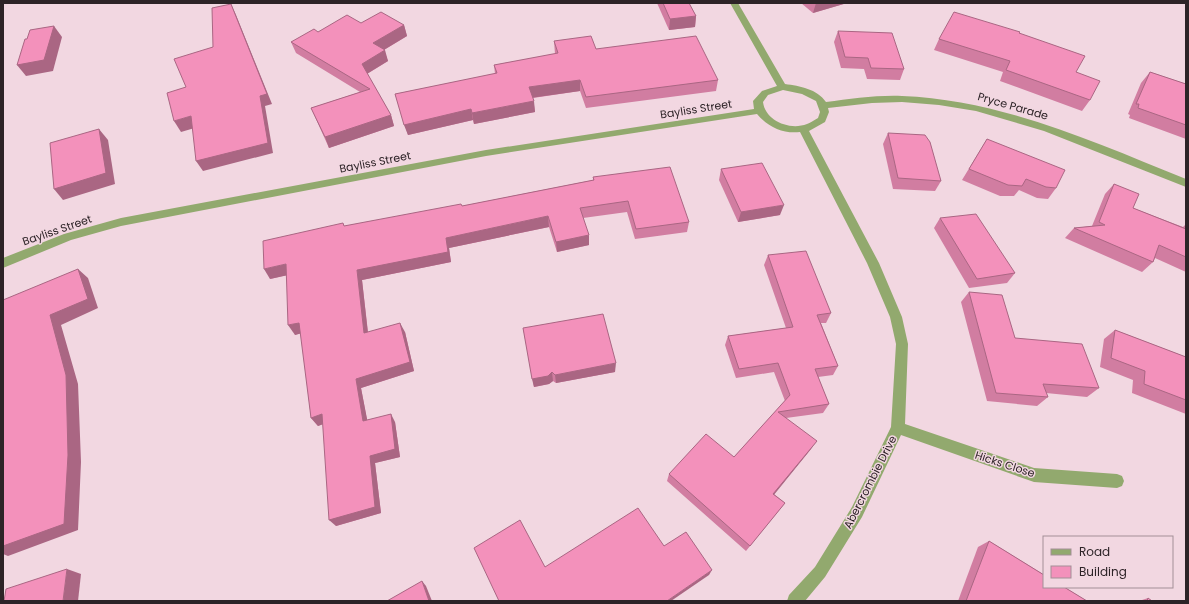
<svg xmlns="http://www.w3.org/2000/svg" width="1189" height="604" font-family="Poppins,sans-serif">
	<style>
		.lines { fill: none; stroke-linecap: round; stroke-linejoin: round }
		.street { fill: #92a96e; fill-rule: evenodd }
		.wall { fill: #d17da1 }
		.shaded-wall { fill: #aa6683 }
		.building { fill: #f391bb; stroke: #aa6683 }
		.labels { text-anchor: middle; stroke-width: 3; stroke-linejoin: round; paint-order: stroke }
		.street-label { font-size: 11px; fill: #2d2327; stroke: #f2d7e1 }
	</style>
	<rect width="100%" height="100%" fill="#f2d7e1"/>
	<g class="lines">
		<!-- street -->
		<path class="street" d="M730,3H738L785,84C800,86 817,89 826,102C851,99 876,95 902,96C1002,100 1094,142 1186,179V187L1044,131L976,111L939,105L902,102L872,103L828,108L829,112L825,122L809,131L879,263L902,317L908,344L905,424L1034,468L1117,474L1122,476L1124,481L1122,486L1117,488L1034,482L901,435L862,517L825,577L805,601H787L789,595L815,567L852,507L891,427L896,344L890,317L867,263L800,132C783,134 768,127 757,114L486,156L121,226L71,240L3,268V258L64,234L121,218L486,150L754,109L753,101L762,91L777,86ZM783,90L802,94L816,101L820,112L818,118C814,120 810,123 807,124C789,131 765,120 763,102L768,95Z"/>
	</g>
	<!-- wall -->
	<g class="wall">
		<polygon points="657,3 689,3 696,16 695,27 669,30"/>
		<polygon points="801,3 847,3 813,13"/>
		<polygon points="361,23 404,25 407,36 384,50 388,61 367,74 391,115 394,126 329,148 311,108 360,92 296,53 291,42 318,32"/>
		<polygon points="838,31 904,69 900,80 867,79 864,69 841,68 834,42"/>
		<polygon points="1019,33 1076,72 1090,100 1082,111 1000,81 1003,72 934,50 939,39"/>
		<polygon points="554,41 596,49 718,80 716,91 586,108 580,91 533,98 535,112 474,124 473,120 408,135 395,94 495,74 494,65 555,54"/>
		<polygon points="1150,72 1186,84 1186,139 1129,118 1130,115 1128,114 1141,83"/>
		<polygon points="888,133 941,181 935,191 893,189 883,144"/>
		<polygon points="987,139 1056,188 1048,199 1037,198 1019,190 1014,196 1000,196 962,180"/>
		<polygon points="721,169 780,215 738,222 719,180"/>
		<polygon points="593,177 689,222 687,232 635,239 627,212 583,218 589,245 557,252 549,227 449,248 451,262 362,280 368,332 405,332 414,371 361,388 367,420 395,422 400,457 375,463 381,513 336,526 323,424 318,426 311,418 301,333 295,335 287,275 270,279 345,226 462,206 593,180"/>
		<polygon points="1114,184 1133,208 1183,227 1186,224 1186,272 1155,258 1153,262 1142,272 1065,238 1074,228 1092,226 1105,194"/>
		<polygon points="940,218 1015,273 1007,283 969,288 934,228"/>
		<polygon points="768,255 831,313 826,323 821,323 838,366 833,375 818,377 829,404 823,413 786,418 811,449 774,494 785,503 746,551 667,481 669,474 734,457 785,401 774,372 736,378 725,345 728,336 786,328 764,265"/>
		<polygon points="969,292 1015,338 1099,388 1087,397 1046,393 1048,397 1037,406 987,401 961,302"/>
		<polygon points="523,328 615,372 556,383 553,381 549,384 534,387"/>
		<polygon points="1115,330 1186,357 1186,414 1132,393 1133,380 1100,367 1104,339"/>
		<polygon points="989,541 1087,601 958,601 978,547"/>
		<polygon points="1148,598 1152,601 1139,601"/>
	</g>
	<!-- shaded-wall -->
	<g class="shaded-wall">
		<polygon points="816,3 847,3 813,13"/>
		<polygon points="231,4 236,15 272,104 265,106 273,153 203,171 196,161"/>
		<polygon points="696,16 695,27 669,30 670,19"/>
		<polygon points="404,25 407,36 377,54 373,43"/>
		<polygon points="54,26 62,37 53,71 26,76 17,65"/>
		<polygon points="385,50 388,61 365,75 362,64"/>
		<polygon points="580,80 580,91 530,98 529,87"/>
		<polygon points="534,101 535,112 474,124 472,113"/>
		<polygon points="471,109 473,120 408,135 404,125"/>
		<polygon points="391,115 394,126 329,148 325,137"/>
		<polygon points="191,116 198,127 181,132 174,121"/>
		<polygon points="99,129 108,140 115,184 63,200 54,189"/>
		<polygon points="784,205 780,215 738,222 741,212"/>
		<polygon points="548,216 549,227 449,248 451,262 362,280 369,343 364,333 357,270 446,238"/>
		<polygon points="589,235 589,245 557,252 556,242"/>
		<polygon points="286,264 293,274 270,279 264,269"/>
		<polygon points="78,269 88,278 98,308 61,325 78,384 81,462 78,530 8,556 3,554 3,546 50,315"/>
		<polygon points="299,323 306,332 295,335 288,325"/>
		<polygon points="400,323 405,332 414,371 361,388 369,429 363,421 356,379"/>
		<polygon points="616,363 615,372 556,383 555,375"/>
		<polygon points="552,372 553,381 549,384 534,387 532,379"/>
		<polygon points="322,414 329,422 318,426 311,418"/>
		<polygon points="391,414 395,422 400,457 375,463 381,513 336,526 329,520"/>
		<polygon points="817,441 811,449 769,501 773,494"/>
		<polygon points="67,569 81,574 78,601 63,601"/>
		<polygon points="712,570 709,575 671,601 667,601"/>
		<polygon points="422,581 426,586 432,601 429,601"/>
	</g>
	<!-- building -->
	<g class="building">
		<polygon points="663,3 689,3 696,16 670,19"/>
		<polygon points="231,4 267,94 260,96 268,143 196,161 191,116 174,121 167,93 186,87 174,59 213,47 212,8"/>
		<polygon points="381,12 404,25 373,43 385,50 362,64 391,115 325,137 311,108 370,89 291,42 314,29 318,32 347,15 361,23"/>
		<polygon points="954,12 1020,32 1019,33 1085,56 1076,72 1100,81 1090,100 1006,70 1010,61 939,39"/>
		<polygon points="54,26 44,60 17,65 25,39 27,39 30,30"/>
		<polygon points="838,31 892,33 904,69 871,68 868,58 845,57"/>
		<polygon points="591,36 596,49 696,36 718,80 586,97 580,80 529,87 534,101 472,113 471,109 404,125 395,94 497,73 494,65 558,53 554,41"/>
		<polygon points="1150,72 1186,84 1186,125 1138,108 1139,104 1136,104"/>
		<polygon points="99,129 106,173 54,189 50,143"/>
		<polygon points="888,133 925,135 930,142 941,181 898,178"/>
		<polygon points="987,139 1065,170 1056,188 1046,187 1026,179 1022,186 1008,185 969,169"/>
		<polygon points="762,163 784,205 741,212 721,169"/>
		<polygon points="670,167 689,222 636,229 628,201 580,208 589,235 556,242 548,216 446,238 448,252 357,270 364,333 400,323 410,362 356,379 363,421 391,414 395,449 370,456 375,507 329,520 322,414 311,418 299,323 288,325 286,264 264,269 263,241 343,223 344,226 461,204 462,206 594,180 593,177"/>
		<polygon points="1114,184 1139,194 1133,208 1186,229 1186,257 1159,245 1153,262 1074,228 1105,225 1099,222"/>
		<polygon points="976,214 1015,273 977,279 940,218"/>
		<polygon points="806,251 831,313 817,315 838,366 815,369 829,404 778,412 817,441 773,494 785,503 750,546 669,474 706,434 734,457 790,395 778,363 739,369 728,336 793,327 768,255"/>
		<polygon points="78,269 88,299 50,315 66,375 68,455 64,524 3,546 3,300"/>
		<polygon points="969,292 1002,295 1015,338 1082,344 1099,388 1043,384 1048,397 996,393"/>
		<polygon points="603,314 616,363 555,375 552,372 548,376 532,379 523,328"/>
		<polygon points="1115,330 1186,357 1186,400 1144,384 1145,371 1111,358"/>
		<polygon points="638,508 664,546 686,532 712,570 667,601 499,601 474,548 520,520 545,567"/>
		<polygon points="989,541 1044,575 1044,587 1064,587 1087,601 966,601"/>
		<polygon points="67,569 63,601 4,601 6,589"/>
		<polygon points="422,581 429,601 387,601"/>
		<polygon points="1148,598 1152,601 1147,601"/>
	</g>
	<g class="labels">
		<!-- street labels -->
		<g class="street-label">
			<text transform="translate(1013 106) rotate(16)" y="4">Pryce Parade</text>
			<text transform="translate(696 109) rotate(-9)" y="4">Bayliss Street</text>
			<text transform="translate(375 162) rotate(-11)" y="4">Bayliss Street</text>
			<text transform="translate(57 230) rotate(-19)" y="4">Bayliss Street</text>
			<text transform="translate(1005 464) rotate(18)" y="4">Hicks Close</text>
			<text transform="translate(870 482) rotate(-63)" y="4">Abercrombie Drive</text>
		</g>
	</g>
	<!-- border -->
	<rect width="1189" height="604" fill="none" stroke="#2d2327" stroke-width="8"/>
	<!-- legend -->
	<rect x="1043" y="536" width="130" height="52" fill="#f2d7e1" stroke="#a38f97"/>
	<rect x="1051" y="549" width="20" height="6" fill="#92a96e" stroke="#a38f97"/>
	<text x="1079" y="556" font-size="12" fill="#2d2327">Road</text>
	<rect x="1051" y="566" width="20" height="12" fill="#f391bb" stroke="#a38f97"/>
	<text x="1079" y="576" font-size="12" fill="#2d2327">Building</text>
</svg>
